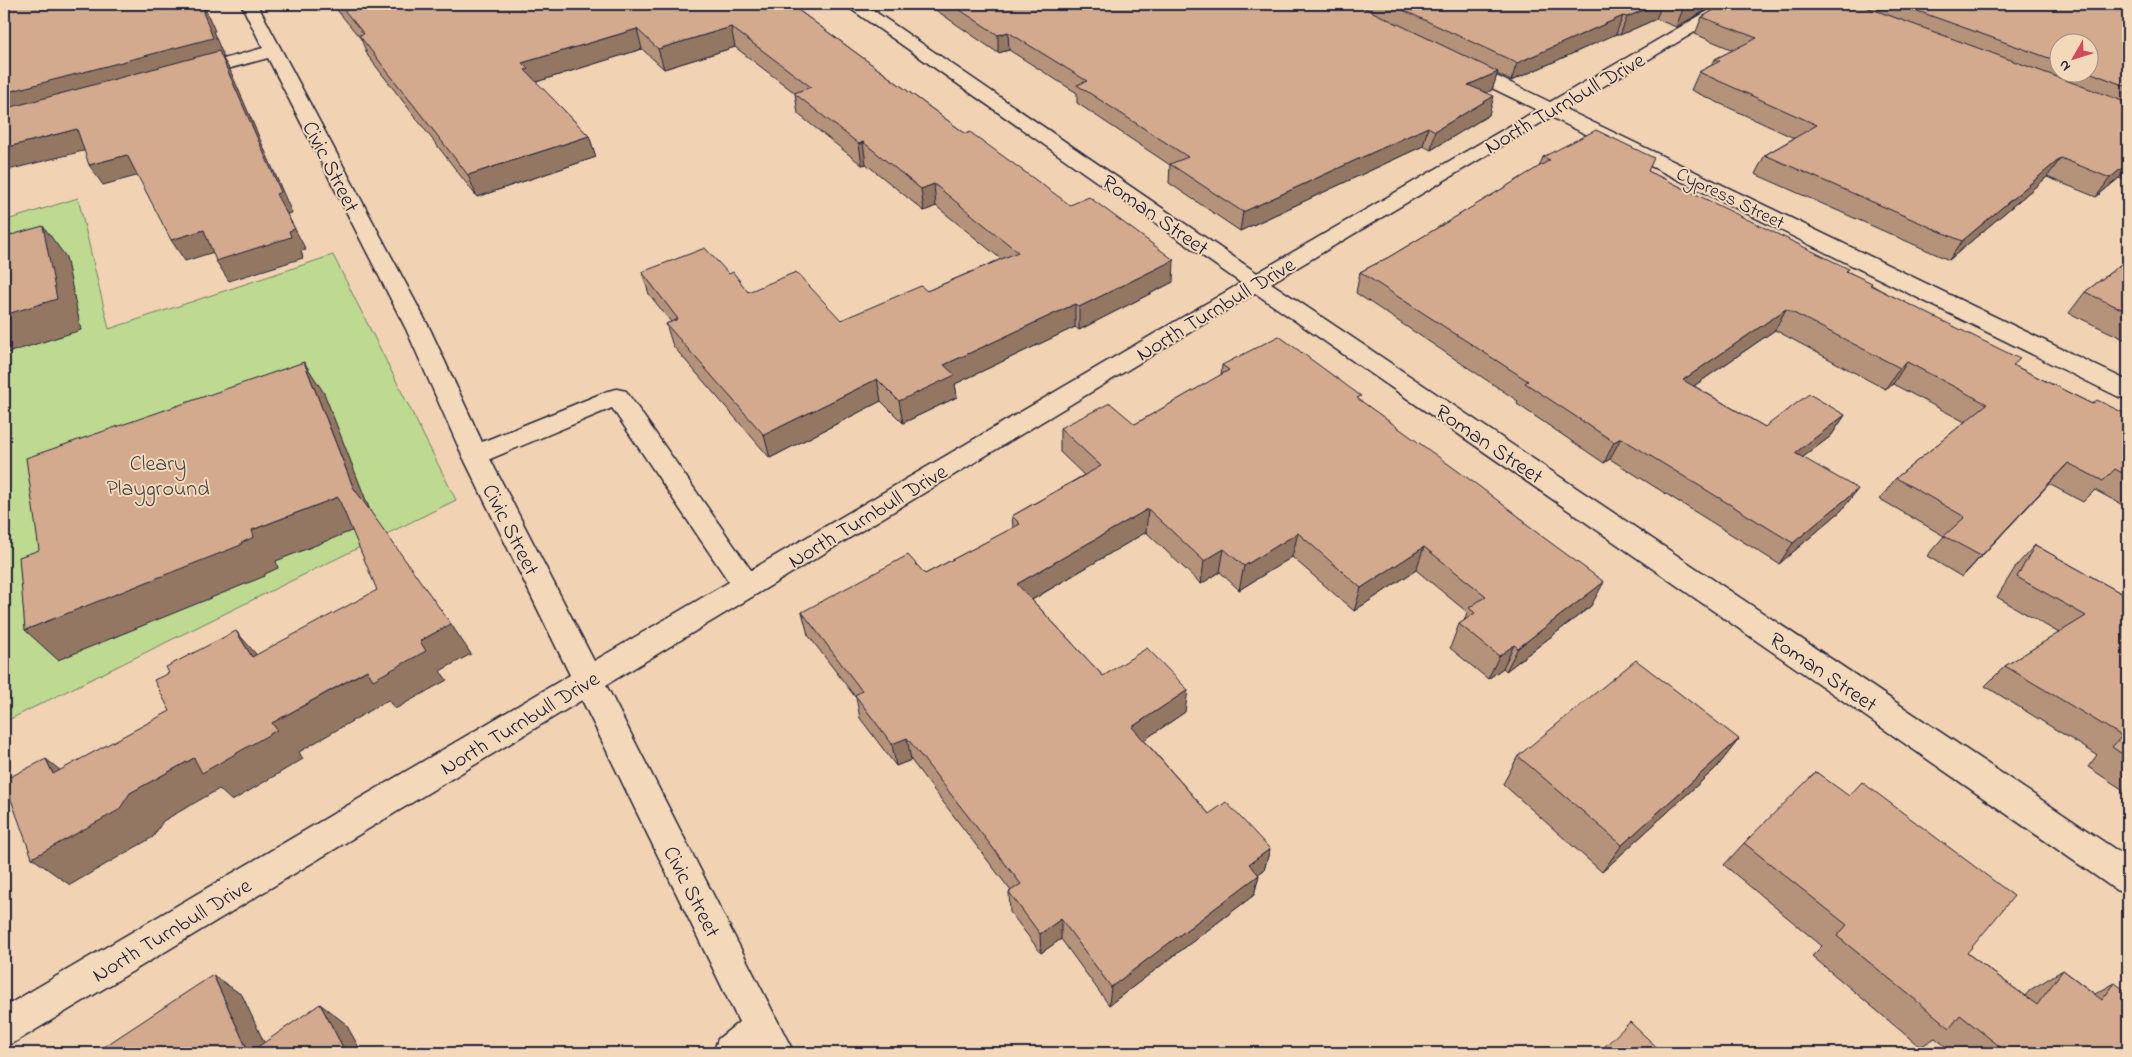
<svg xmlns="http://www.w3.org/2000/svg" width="2132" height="1057" font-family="'Indie Flower',sans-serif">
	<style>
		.green { fill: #bed990; stroke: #707e66 }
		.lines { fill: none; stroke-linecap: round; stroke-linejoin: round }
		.minor-casing { stroke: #22223b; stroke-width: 3 }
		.minor { fill: #f3d9ba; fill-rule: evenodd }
		.wall { fill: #b5927a; stroke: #22223b; fill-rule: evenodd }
		.shaded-wall { fill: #947763; stroke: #22223b }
		.building { fill: #d3aa8e; stroke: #22223b }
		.labels { text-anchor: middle; stroke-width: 4; stroke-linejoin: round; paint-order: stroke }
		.far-street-label { font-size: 19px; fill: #22223b; stroke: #f3d9ba }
		.street-label { font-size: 22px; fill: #22223b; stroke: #f3d9ba }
		.park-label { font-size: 22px; fill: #41474c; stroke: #f3d9ba }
	</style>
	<rect width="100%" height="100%" fill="#f1d3b3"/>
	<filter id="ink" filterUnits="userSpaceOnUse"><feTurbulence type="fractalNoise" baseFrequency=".02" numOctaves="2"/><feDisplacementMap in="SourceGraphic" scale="10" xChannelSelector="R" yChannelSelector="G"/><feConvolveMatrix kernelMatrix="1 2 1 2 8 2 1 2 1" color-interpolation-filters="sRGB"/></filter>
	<g filter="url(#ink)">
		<!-- green -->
		<polygon class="green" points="78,198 109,329 333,255 456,500 4,722 4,221"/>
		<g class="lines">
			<!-- minor casing -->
			<g class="minor-casing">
				<path id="minor" d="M241,4H257L430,329L482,442L608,391L617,389L626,391L751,570L1241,283L848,7L846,4H864L1257,273L1537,110L1455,70L1452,66L1455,62L1461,61L1467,62L1550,102L1720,4H1739L1737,7L1565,109L2128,381V399L2119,397L1551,117L1271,283L2128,858V894L2116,890L1255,293L606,685L794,1053H713L718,1039L739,1022L582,700L17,1041L4,1047V1007L570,675L462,455L406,329L268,58L190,79L184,78L181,74L184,70L263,48ZM612,408L729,582L594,661L490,459Z"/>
			</g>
			<!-- minor -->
			<use href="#minor" class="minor"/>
		</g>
		<!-- wall -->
		<g class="wall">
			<polygon points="332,4 516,4 520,8 790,4 966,134 1173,282 1079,330 1075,327 955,384 957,397 903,423 881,401 770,458 673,346 666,324 671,322 649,294 642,272 729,274 748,292 841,320 927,291 1001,259 936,206 924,211 866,164 862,165 798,114 795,93 735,47 664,69 642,49 536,82 589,136 596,157 477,197 368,56 361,39"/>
			<polygon points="927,4 1717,4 1676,27 1656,19 1620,35 1616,34 1511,81 1497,74 1492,90 1486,93 1489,115 1431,150 1423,146 1240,231 1169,183 1170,165 1077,103 1077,93 1009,50 998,53"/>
			<path d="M1724,4H2128V182L2119,178L2096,197L2047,177L1949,260L1755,174L1765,155L1794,138L1691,90L1699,72L1712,65L1715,59L1733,50L1695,34L1702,17ZM2060,42L2090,72H2060Z"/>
			<polygon points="1543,157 1648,171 1847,271 2015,366 2092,404 2128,415 2128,508 2095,490 2083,502 2049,484 1962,577 1927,556 1944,536 1880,499 1896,478 1965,422 1893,384 1885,389 1775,330 1694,386 1765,427 1845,415 1831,436 1803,457 1842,510 1779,564 1610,459 1604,463 1517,404 1518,401 1356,293 1360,272 1389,257 1539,167"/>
			<polygon points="2128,259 2128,341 2069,313 2085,292"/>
			<polygon points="1222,365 1360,401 1526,522 1525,524 1591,606 1506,671 1503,668 1488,679 1450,648 1459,624 1464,621 1467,612 1416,570 1354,611 1292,557 1239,590 1220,572 1201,584 1146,532 1032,600 1103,676 1185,712 1144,740 1209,814 1270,849 1264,870 1258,874 1259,875 1254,895 1109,1005 1061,939 1041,953 1010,912 1009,892 1011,891 911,760 896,766 860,718 856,698 808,635 802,612 925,574 1013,528 1012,516 1084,475 1060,452 1060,428 1135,424 1221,375"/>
			<polygon points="2035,545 2128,597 2128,793 2088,767 2097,755 1985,686 2005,666 2059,633 1997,597 2016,566"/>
			<polygon points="1739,739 1717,767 1602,872 1503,784 1518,756"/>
			<polygon points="1744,843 1967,953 2025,996 2030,990 2063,970 2095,994 2115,983 2128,1053 1954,1053 1935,1038 1920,1047 1812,956 1822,946 1724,865"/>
		</g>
		<!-- shaded-wall -->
		<g class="shaded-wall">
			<polygon points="201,4 203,4 215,31 213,31 224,57 222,57 230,70 292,213 287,214 306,250 301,251 303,258 229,281 216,261 276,194 222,57 4,116 4,93 203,12"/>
			<polygon points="1658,4 1662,4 1656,19 1620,35 1627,17"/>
			<polygon points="1693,4 1717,4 1676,27 1683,9"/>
			<polygon points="1623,16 1616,34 1511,81 1517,63"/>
			<polygon points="731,27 735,47 664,69 658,49"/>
			<polygon points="637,29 642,49 533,83 535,90 522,63"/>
			<polygon points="1008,32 1009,50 998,53 998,35"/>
			<polygon points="1498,72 1492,90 1463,104 1468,85"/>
			<polygon points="1494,96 1489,115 1431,150 1435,131"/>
			<polygon points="1428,127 1423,146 1240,231 1243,212"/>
			<polygon points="77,129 91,149 4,171 4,148"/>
			<polygon points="589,136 596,157 477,197 468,175"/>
			<polygon points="863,142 866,164 862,165 859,144"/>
			<polygon points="127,155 140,175 103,185 89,165"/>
			<polygon points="2061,158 2047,177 1949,260 1962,241"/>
			<polygon points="2128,163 2128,166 2119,178 2096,197 2110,178"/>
			<polygon points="934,184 936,206 924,211 921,189"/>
			<polygon points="43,226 66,257 81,330 4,354 4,315"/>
			<polygon points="204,230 217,251 185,261 171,240"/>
			<polygon points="1174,260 1173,282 1079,330 1079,307"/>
			<polygon points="1075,304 1075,327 955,384 957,397 903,423 899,401 944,365"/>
			<polygon points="1786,309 1775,330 1672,401 1683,380"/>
			<polygon points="304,362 324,393 373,518 353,487"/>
			<polygon points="1907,362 1893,384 1885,389 1900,368"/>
			<polygon points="877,379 881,401 770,458 764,435"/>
			<polygon points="1845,415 1831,436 1781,474 1795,453"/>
			<polygon points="1621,438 1610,459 1604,463 1614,442"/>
			<polygon points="2068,463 2049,484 1962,577 1981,556"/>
			<polygon points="1858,489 1842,510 1779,564 1793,543"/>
			<polygon points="338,497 359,528 276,561 278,568 265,574 265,576 58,660 25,630 241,543 252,530"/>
			<polygon points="1148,509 1146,532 1018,608 1017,584"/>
			<polygon points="1298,533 1292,557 1239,590 1244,566"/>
			<polygon points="1424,547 1416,570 1354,611 1361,588"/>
			<polygon points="1224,549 1220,572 1201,584 1204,561"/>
			<polygon points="1604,582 1591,606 1506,671 1518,648"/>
			<polygon points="451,624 471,654 440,671 447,680 395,709 388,700 299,752 303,759 232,801 219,789 163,821 153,837 70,885 32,858 130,793 194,758 272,723"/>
			<polygon points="236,631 262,661 252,657"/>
			<polygon points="1514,645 1503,668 1488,679 1499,656"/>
			<polygon points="1188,690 1185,712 1131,749 1132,727"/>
			<polygon points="907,738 911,760 896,766 892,744"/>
			<polygon points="1739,739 1717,767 1602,872 1622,845"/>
			<polygon points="46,759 81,787 53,774"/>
			<polygon points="1270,849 1264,870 1243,885 1249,864"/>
			<polygon points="1259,875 1254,895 1109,1005 1111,987"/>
			<polygon points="1061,919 1061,939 1041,953 1040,934"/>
			<polygon points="213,975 242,995 269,1053 249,1053"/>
			<polygon points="320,1004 346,1024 362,1053 346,1053"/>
		</g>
		<!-- building -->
		<g class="building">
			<polygon points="4,4 201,4 205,12 203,12 213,38 4,93"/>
			<polygon points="339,4 516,4 520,8 534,4 790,4 966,134 970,132 1070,205 1089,197 1174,260 1079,307 1075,304 944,365 955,375 899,401 877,379 764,435 666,324 678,319 642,272 705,248 729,274 733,272 748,292 796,272 841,320 921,286 927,291 1018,252 934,184 921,189 863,142 859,144 794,93 811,87 731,27 658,49 637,29 522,63 528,69 525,70 589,136 468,175 359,35 364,34"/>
			<polygon points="951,4 1356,4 1498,72 1468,85 1494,96 1435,131 1428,127 1243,212 1170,164 1188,157 1077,85 1087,81 1008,32 998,35"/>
			<polygon points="1390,4 1658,4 1627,17 1623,16 1517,63"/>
			<polygon points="1669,4 1693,4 1683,9"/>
			<polygon points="1724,4 1858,4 2128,103 2128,163 2110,178 2061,158 1962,241 1765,155 1817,125 1699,72 1720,61 1715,59 1757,38 1702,17"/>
			<polygon points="1898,4 2128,4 2128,87 2089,72 2090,72 2090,42 2060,42 2060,62"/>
			<polygon points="219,51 281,192 276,194 295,229 289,231 291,237 216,261 204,230 171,240 127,155 89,165 77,129 4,148 4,109"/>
			<polygon points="1596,130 1654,158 1648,171 1849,269 1846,271 1872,283 1870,285 2020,359 2013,365 2092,404 2097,400 2128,415 2128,476 2115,469 2103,481 2068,463 1981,556 1944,536 1965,517 1896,478 1987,404 1907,362 1900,368 1786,309 1683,380 1765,427 1809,394 1845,415 1795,453 1858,489 1793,543 1621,438 1614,442 1525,383 1528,381 1360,272 1389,257 1550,160 1543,157"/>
			<polygon points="43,226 57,299 4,315 4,237"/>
			<polygon points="2128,259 2128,312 2085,292"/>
			<polygon points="1279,336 1361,396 1357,398 1480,487 1526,522 1524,523 1604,582 1518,648 1514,645 1499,656 1459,624 1475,613 1469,608 1486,596 1424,547 1361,588 1298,533 1244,566 1224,549 1204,561 1148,509 1017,584 1103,676 1147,648 1188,690 1132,727 1209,814 1226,802 1270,849 1249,864 1259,875 1111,987 1061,919 1040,934 1009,892 1021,884 907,738 892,744 855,695 862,691 802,612 908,555 925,574 1020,524 1012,516 1101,466 1060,428 1110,403 1135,424 1229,370 1222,365"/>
			<polygon points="304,362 353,487 451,624 420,641 426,651 373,680 367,670 272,723 277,730 202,773 194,758 130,793 119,810 32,858 4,780 46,759 53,774 170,711 154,680 169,673 166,667 236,631 252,657 377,590 338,497 252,530 254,537 241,543 241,545 25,630 19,557 39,550 26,458"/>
			<polygon points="2035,545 2128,597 2128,758 2112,747 2122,736 2005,666 2086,616 2017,577"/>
			<polygon points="1636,660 1739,739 1622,845 1518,756"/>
			<polygon points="1816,772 1849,796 1862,782 2014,896 1967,953 2037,1005 2063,970 2102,1000 2115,983 2128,993 2128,1053 2008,1053 1960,1015 1950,1028 1837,936 1847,925 1744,843"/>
			<polygon points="213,975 249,1053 320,1004 346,1053 100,1053 99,1050"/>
			<polygon points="1630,1022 1663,1053 1598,1053"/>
		</g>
	</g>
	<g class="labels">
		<!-- far-street labels -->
		<g class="far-street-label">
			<text transform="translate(1731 197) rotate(26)" y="7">Cypress Street</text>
		</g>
		<!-- street labels -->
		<g class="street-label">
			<text transform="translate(1564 102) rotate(-30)" y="8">North Turnbull Drive</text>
			<text transform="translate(332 166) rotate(63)" y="8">Civic Street</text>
			<text transform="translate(1156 214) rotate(35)" y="8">Roman Street</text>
			<text transform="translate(1215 308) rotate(-31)" y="8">North Turnbull Drive</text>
			<text transform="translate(1490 443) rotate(34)" y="8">Roman Street</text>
			<text transform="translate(867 515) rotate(-31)" y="8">North Turnbull Drive</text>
			<text transform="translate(512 529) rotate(63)" y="8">Civic Street</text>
			<text transform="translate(1824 671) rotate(34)" y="8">Roman Street</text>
			<text transform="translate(519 722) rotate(-31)" y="8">North Turnbull Drive</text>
			<text transform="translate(693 891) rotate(63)" y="8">Civic Street</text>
			<text transform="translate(171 929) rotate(-31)" y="8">North Turnbull Drive</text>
		</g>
		<!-- park labels -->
		<g class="park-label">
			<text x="158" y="470">Cleary<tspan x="158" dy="25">Playground</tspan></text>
		</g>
	</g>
	<!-- margin -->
	<rect width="2132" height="1057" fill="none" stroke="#f3d9ba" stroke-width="20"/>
	<rect x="10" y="10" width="2112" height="1037" fill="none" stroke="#22223b" stroke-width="2" filter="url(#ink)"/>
	<!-- north arrow -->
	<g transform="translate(2074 58) rotate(231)"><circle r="24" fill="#f3d9ba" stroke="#9f9087"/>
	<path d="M0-4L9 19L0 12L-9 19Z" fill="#d1495b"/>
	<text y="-8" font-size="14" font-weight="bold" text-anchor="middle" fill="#22223b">N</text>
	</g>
</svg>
